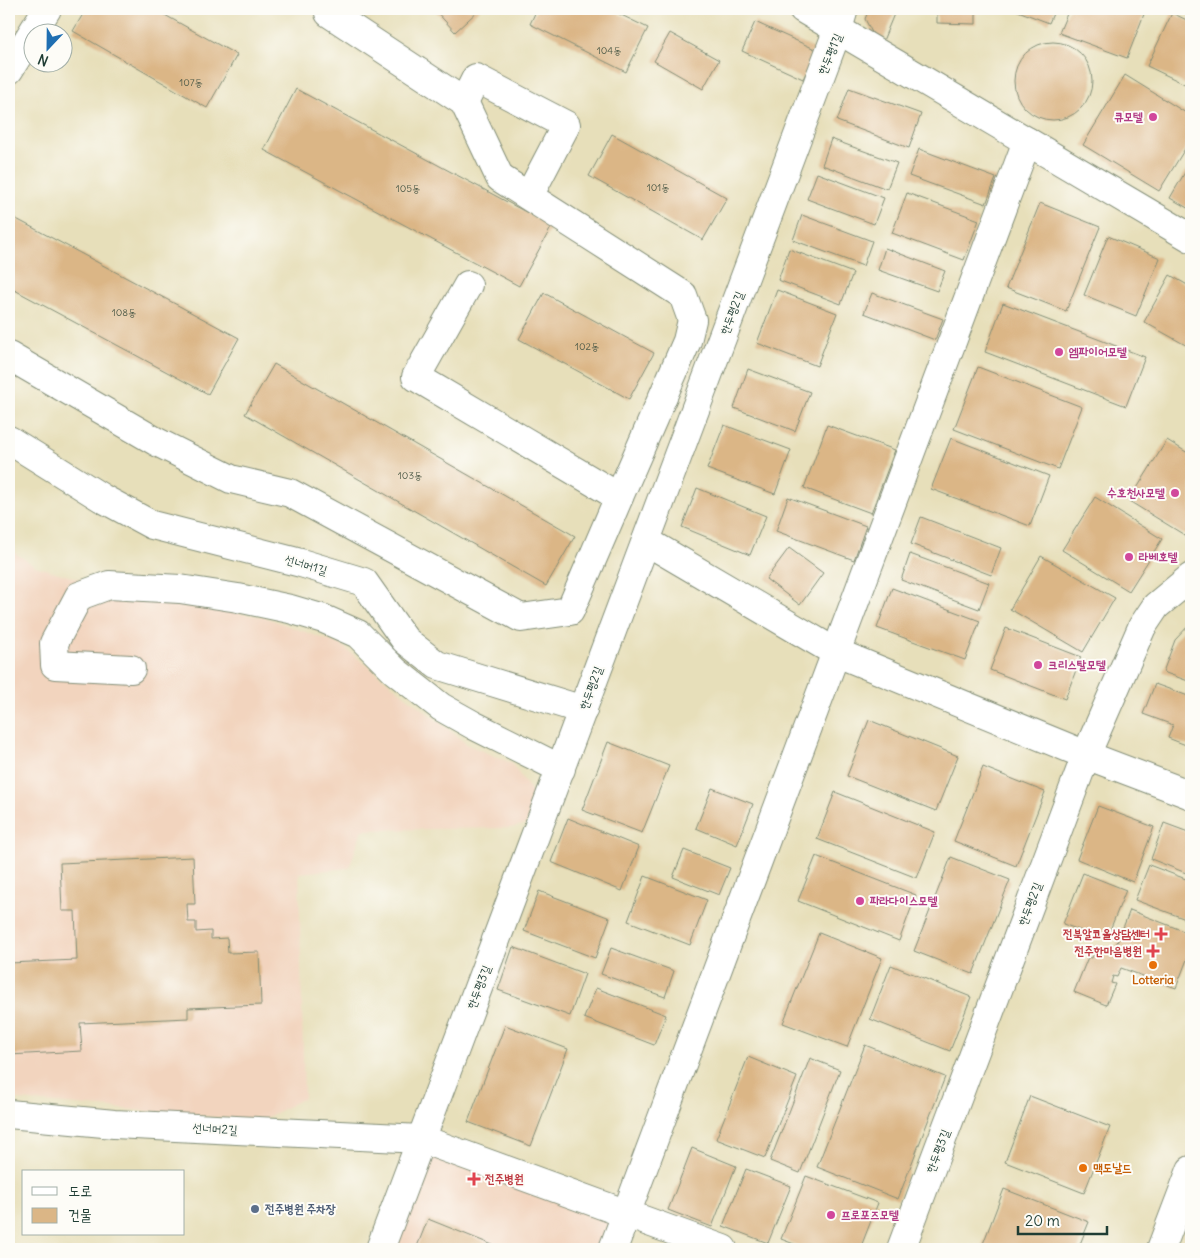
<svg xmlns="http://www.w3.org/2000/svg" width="1200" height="1258" font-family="Delius,'Poor Story',sans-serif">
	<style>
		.built { fill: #f2d4be }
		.building { fill: #dbb686 }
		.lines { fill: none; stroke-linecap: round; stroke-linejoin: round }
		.minor-casing { stroke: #838e77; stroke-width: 30 }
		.minor { stroke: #fff; stroke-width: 28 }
		.hotel-dot { fill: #d1479c; stroke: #fdfcf7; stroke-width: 2 }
		.health-dot { fill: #e0444e; stroke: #fdfcf7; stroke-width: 2 }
		.food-dot { fill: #e8710a; stroke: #fdfcf7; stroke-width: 2 }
		.service-dot { fill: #5c6f8a; stroke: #fdfcf7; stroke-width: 2 }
		.labels { text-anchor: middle; stroke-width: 4; stroke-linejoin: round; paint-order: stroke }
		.number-label { font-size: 10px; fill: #4e5b48 }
		.street-label { font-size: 12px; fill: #1f3d34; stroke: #fdfcf7 }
		.hotel-label { font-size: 12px; font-weight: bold; fill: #b23c85; stroke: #fdfcf7; text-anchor: start }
		.health-label { font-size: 12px; font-weight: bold; fill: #be3a42; stroke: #fdfcf7; text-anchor: end }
		.food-label { font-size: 12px; font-weight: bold; fill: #c56008; stroke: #fdfcf7 }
		.service-label { font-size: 12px; font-weight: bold; fill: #4e5e75; stroke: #fdfcf7; text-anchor: start }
	</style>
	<rect width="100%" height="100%" fill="#fdfcf7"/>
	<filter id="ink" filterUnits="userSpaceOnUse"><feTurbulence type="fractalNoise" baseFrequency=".02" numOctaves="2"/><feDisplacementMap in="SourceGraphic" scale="10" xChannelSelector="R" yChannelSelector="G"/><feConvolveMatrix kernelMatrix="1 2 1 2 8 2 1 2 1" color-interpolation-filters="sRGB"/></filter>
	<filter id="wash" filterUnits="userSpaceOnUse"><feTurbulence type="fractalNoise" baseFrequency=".0096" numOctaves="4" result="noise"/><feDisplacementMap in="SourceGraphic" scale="20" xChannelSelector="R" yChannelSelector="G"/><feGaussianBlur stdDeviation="1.12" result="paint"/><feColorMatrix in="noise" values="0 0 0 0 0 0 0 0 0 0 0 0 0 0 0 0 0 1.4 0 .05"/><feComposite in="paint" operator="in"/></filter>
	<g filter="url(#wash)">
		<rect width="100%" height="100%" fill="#e7dfba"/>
		<!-- built -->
		<g class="built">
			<polygon points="9,549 35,566 149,600 264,617 341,645 468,745 511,763 535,796 526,824 511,828 362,830 349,868 299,873 304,1098 260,1121 9,1099"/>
			<polygon points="432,1143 626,1215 613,1249 392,1249"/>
		</g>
		<g id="blocks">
			<!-- building -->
			<g class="building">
				<polygon points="86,9 154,9 237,55 207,108 73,31"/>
				<polygon points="434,9 480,9 455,32"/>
				<polygon points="537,9 609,9 648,28 626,72 530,24"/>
				<polygon points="869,9 894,9 894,14 880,48 865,19"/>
				<polygon points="937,9 976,9 976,24 937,23"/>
				<polygon points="1013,9 1055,9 1049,23"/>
				<polygon points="1069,9 1146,9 1127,58 1059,33"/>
				<polygon points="1172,13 1191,22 1191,87 1147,66"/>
				<polygon points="755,22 817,50 803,79 742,51"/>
				<polygon points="670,33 719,60 703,89 654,61"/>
				<circle cx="1053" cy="81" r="39"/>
				<polygon points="1125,75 1191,116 1191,139 1159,191 1083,145"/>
				<polygon points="849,88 921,114 909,148 837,121"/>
				<polygon points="296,89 552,226 519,286 264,150"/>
				<polygon points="612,134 727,198 703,240 589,176"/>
				<polygon points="831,139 897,163 887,189 822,165"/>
				<polygon points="919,149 996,178 986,204 909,176"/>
				<polygon points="1191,162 1191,210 1170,198"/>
				<polygon points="817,173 884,198 874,224 807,199"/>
				<polygon points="907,193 979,220 964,260 892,233"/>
				<polygon points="1040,203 1100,227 1066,311 1006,288"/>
				<polygon points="9,215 239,338 208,394 9,287"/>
				<polygon points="802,215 872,241 863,266 793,240"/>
				<polygon points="1108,236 1160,258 1136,316 1084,295"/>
				<polygon points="885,248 945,271 937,291 878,270"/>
				<polygon points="789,249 853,273 841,304 778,280"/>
				<polygon points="1170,275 1191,287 1191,348 1144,322"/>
				<polygon points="777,290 837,313 817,366 757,343"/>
				<polygon points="544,293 654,353 629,399 519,339"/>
				<polygon points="872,293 943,319 935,340 864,313"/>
				<polygon points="1003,303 1145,357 1126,406 985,352"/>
				<polygon points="274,364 575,536 546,586 245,414"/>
				<polygon points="978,367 1082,407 1058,469 954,429"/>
				<polygon points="748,369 810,392 795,431 734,408"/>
				<polygon points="724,425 791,450 775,494 707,469"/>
				<polygon points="827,425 895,450 871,513 804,488"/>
				<polygon points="951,438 1049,476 1030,526 931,489"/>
				<polygon points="1167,440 1191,455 1191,539 1129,501"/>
				<polygon points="697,488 766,516 750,555 682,527"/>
				<polygon points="788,497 866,526 854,560 776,531"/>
				<polygon points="1095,497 1162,539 1129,591 1062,550"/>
				<polygon points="921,517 1001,548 991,575 911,544"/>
				<polygon points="789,548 823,573 800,605 766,579"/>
				<polygon points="910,554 989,583 979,609 901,580"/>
				<polygon points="1041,556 1115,598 1083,652 1010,609"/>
				<polygon points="892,588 980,621 965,660 877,628"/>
				<polygon points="1191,623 1191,682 1163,672 1175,640"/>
				<polygon points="1006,628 1081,657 1065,699 990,670"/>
				<polygon points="1155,684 1191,697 1191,747 1168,738 1173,725 1143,714"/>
				<polygon points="869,720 958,756 936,811 847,776"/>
				<polygon points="608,742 669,766 642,833 582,810"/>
				<polygon points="983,767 1045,792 1016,866 954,841"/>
				<polygon points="712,788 753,804 737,845 696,828"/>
				<polygon points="835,792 935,832 917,878 817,839"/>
				<polygon points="1098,806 1154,827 1133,882 1077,859"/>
				<polygon points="568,818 639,847 622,891 551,862"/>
				<polygon points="1164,823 1191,833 1191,875 1151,859"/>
				<polygon points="684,850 730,868 719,895 673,877"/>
				<polygon points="816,856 916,895 899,941 798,901"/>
				<polygon points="193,857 195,904 187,904 188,922 196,922 196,932 211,931 211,939 227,938 228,953 259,952 261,1005 188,1008 188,1018 80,1023 82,1051 9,1055 9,963 77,960 75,911 62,911 60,863"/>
				<polygon points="951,857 1010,880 973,974 914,951"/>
				<polygon points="1149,865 1191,881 1191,921 1135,900"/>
				<polygon points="1083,873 1126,890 1106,940 1063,924"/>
				<polygon points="645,876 707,900 690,945 628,921"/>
				<polygon points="539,891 610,918 595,958 524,931"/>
				<polygon points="1130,910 1191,934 1191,949 1176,988 1121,968 1117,977 1113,976 1111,983 1115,984 1106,1005 1074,992 1088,957 1092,958 1097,947 1113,953"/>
				<polygon points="819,933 882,958 847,1047 783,1023"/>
				<polygon points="513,947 585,974 570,1016 498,990"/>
				<polygon points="611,948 674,971 665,997 601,974"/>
				<polygon points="891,965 971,997 950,1051 870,1019"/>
				<polygon points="596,988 666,1015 654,1045 584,1018"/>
				<polygon points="505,1025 568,1049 531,1146 468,1122"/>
				<polygon points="865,1045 945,1077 898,1199 817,1167"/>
				<polygon points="748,1057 797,1077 765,1158 716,1139"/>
				<polygon points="810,1058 840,1070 800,1173 770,1161"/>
				<polygon points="1030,1096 1110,1127 1084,1193 1005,1162"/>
				<polygon points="692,1148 736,1166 712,1227 668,1210"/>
				<polygon points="746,1169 791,1186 768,1243 723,1226"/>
				<polygon points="806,1176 878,1203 860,1249 807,1249 781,1239"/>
				<polygon points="1004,1189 1089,1222 1078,1249 981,1249"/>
				<polygon points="428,1219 495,1246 494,1249 416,1249"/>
			</g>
		</g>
	</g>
	<g filter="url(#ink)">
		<use href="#blocks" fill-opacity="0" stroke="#838e77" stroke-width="1"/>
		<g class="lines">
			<!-- minor casing -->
			<g class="minor-casing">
				<g id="minor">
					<polyline points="803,9 1191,238"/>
					<polyline points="329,13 464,102 500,178 683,295 692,320 687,341 619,497 416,377 468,285"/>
					<polyline points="9,70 47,9"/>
					<polyline points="464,102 476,78 566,125 529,196"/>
					<polyline points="9,356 157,442 231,479 290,493 521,618 570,611 619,497"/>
					<polyline points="9,440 102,498 152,525 301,563 364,582 405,640 437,665 583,710"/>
					<polyline points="646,541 835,652 1086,755 1191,795"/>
					<polyline points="131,669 55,665 54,643 79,596 109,585 180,589 238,598 290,609 324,619 358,634 395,671 441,707 475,726 561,769"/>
					<polyline points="9,1114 114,1124 421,1139 723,1249"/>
					<polyline points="380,1249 838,29 844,9"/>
					<polyline points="613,1249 1027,141"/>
					<polyline points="901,1249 1086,755 1142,627 1156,606 1191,577"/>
					<polyline points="1161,1249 1191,1170"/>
				</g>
			</g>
			<!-- minor -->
			<use href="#minor" class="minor"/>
		</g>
	</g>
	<!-- markers -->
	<g class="hotel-dot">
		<circle cx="1153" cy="117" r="5"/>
		<circle cx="1059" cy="352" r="5"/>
		<circle cx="1175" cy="493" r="5"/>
		<circle cx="1129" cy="557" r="5"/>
		<circle cx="1038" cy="665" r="5"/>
		<circle cx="860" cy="901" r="5"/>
		<circle cx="831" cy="1215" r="5"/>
	</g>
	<g class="health-dot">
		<path d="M1158.5 926.5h5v5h5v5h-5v5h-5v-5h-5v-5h5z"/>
		<path d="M1150.5 943.5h5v5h5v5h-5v5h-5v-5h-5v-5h5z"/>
		<path d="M471.5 1171.5h5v5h5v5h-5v5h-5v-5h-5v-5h5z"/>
	</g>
	<g class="food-dot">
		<circle cx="1153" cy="965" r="5"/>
		<circle cx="1083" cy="1168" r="5"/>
	</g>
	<circle class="service-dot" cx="255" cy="1209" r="5"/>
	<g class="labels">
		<!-- number labels -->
		<g class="number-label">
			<text x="609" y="54">104동</text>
			<text x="191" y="86">107동</text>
			<text x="658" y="191">101동</text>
			<text x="408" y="192">105동</text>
			<text x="124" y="316">108동</text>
			<text x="587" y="350">102동</text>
			<text x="410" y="479">103동</text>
		</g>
		<!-- street labels -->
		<g class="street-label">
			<text transform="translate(830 54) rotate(-67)" y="4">한두평1길</text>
			<text transform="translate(732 313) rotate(-69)" y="4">한두평2길</text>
			<text transform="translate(306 565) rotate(16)" y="4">선너머1길</text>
			<text transform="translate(591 688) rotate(-70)" y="4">한두평2길</text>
			<text transform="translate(1030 904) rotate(-69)" y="4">한두평2길</text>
			<text transform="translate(479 987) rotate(-69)" y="4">한두평3길</text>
			<text transform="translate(215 1129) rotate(3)" y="4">선너머2길</text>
			<text transform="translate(938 1151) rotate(-69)" y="4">한두평3길</text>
		</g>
		<!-- hotel labels -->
		<g class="hotel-label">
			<text x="1143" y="121" text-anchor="end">큐모텔</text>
			<text x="1069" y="356">엠파이어모텔</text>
			<text x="1165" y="497" text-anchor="end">수호천사모텔</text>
			<text x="1139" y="561">라베호텔</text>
			<text x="1048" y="669">크리스탈모텔</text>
			<text x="870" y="905">파라다이스모텔</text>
			<text x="841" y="1219">프로포즈모텔</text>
		</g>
		<!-- health labels -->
		<g class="health-label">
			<text x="1150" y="938">전북알코올상담센터</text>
			<text x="1142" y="955">전주한마음병원</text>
			<text x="485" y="1183" text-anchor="start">전주병원</text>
		</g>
		<!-- food labels -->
		<g class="food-label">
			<text x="1153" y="984">Lotteria</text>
			<text x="1093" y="1172" text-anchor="start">맥도날드</text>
		</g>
		<!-- service labels -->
		<g class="service-label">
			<text x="265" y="1213">전주병원 주차장</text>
		</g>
	</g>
	<!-- margin -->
	<rect width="1200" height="1258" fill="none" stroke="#fdfcf7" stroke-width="30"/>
	<!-- legend -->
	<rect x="22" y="1170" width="162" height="65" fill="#fdfcf7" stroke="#a4b0a9"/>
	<rect x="32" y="1187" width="25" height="8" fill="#ffffff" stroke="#a4b0a9"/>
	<text x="68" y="1196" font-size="15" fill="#1f3d34">도로</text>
	<rect x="32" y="1208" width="25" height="15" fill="#dbb686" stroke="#a4b0a9"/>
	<text x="68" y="1220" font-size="15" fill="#1f3d34">건물</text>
	<!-- north arrow -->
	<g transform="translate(48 48) rotate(202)"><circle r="24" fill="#fdfcf7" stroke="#a4b0a9"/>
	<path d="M0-4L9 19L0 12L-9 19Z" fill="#1f6fb2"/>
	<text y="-8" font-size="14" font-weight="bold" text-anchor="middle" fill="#1f3d34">N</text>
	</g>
	<!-- scale -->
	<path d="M1018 1226v8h89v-8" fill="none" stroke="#1f3d34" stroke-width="2.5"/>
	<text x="1025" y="1226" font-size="15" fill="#1f3d34" stroke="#fdfcf7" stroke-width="4" paint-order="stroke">20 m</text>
</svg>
